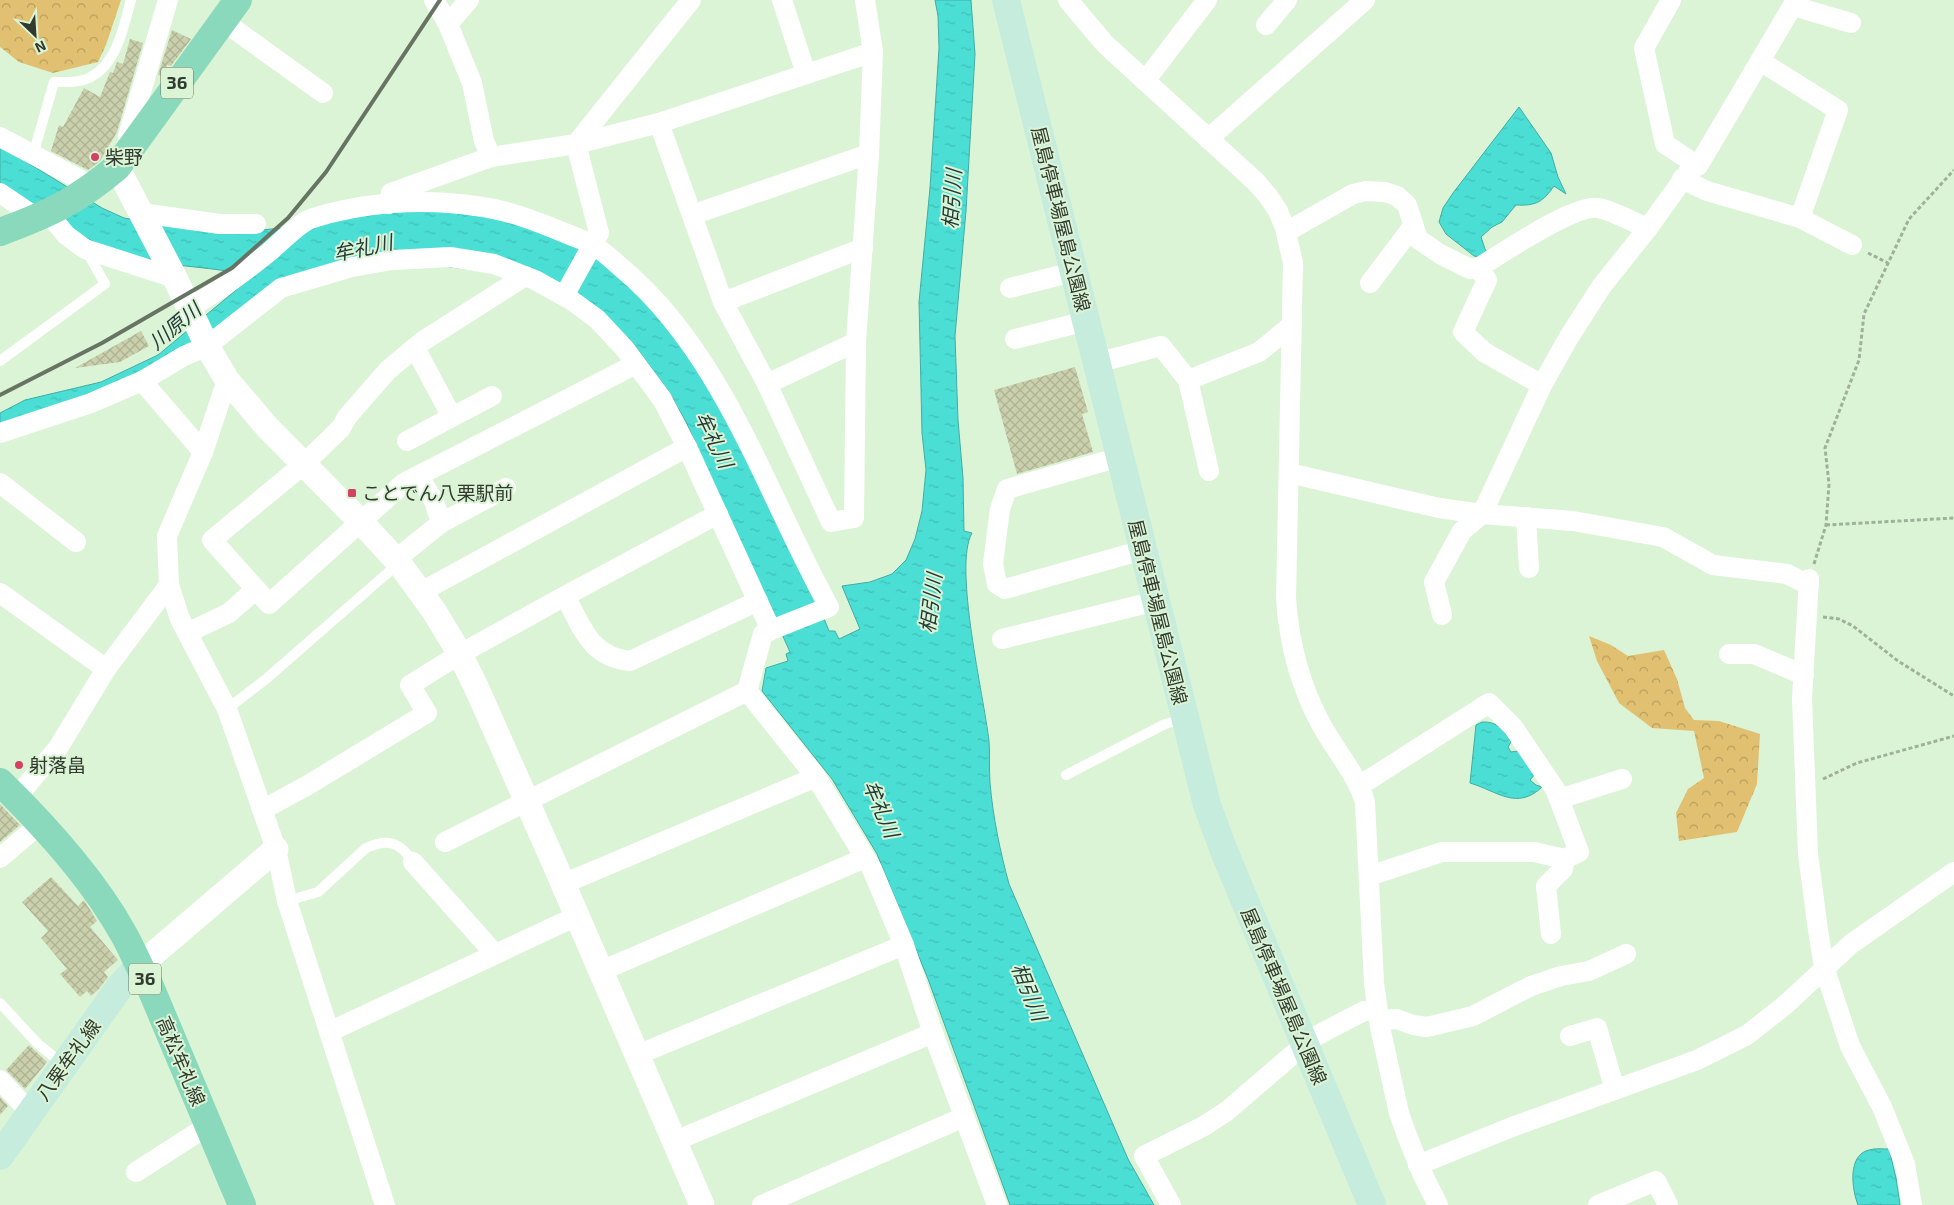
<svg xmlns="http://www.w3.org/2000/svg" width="1954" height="1205" font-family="'Exo 2','Noto Sans JP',sans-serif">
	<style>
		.forest { fill: url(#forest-crowns) }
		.water { fill: url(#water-ripples); stroke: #42ada3 }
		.building { fill: url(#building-cross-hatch) }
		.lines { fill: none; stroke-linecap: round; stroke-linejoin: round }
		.path { stroke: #9fb19a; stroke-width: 3; stroke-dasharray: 4 2.5; stroke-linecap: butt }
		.service { stroke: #fff; stroke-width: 10 }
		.minor { stroke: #fff; stroke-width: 20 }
		.tertiary { stroke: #fff; stroke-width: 25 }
		.secondary { stroke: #c5ecdd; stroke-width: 28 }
		.primary { stroke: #8bd9bc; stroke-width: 28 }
		.rail { stroke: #677463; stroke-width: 4 }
		.poi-dot { fill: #d24363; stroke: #dcf4d6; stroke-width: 2 }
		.labels { text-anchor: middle; stroke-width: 4; stroke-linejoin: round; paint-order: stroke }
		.shield { fill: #dcf4d6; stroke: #647260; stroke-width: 1 }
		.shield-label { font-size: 18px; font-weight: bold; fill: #313a2e }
		.poi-label { font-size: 19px; fill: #313a2e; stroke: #dcf4d6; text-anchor: start }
		.street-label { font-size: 19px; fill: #313a2e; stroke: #dcf4d6 }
		.water-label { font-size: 20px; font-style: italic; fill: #223b39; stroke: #dcf4d6 }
	</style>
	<defs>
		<pattern id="forest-crowns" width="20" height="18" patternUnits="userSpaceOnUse" patternTransform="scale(1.25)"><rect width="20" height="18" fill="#e1c171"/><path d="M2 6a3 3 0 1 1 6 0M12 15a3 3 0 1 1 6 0" fill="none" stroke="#b79e5d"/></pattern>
		<pattern id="water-ripples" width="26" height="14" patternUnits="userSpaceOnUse" patternTransform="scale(1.25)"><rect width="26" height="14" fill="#4aded5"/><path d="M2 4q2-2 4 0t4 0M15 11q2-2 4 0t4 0" fill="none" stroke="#41bfb7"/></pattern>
		<pattern id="building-cross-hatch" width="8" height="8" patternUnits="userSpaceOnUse" patternTransform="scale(1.25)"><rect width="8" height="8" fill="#cacfac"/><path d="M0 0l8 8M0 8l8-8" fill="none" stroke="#aeb294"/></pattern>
	</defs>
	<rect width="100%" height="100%" fill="#dcf4d6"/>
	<!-- forest -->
	<g class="forest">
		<polygon points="0,0 121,0 106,45 98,62 53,73 19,62 0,47"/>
		<polygon points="1589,636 1611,645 1628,656 1664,650 1677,679 1685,708 1694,720 1719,721 1760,734 1757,784 1737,832 1679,841 1676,813 1688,789 1704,778 1694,731 1652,728 1619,703 1597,661"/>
	</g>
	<!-- water -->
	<g class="water">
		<path d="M935,0H971L975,54L966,211L955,336L958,420L963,478L964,531L972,533C953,566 984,697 989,741C990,754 989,769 990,783C993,817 1000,851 1009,884L1128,1159L1154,1205H1010L928,979L877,854L832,779L762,691L766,668L788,661L786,654L790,652L686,422L669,392L633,343L553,281L371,256L222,326L143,374L0,425V413L25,400L101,382L158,355L253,276C216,267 176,267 139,259C96,250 39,209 0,186V146L102,208L124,218L154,223L261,230L313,225L381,209L480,213L560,237L609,266L639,292L702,369L819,606L829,631H835L839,639L860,629L842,586L870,582L892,574L906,560L915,539L922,511L926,470L922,433L919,302L930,188L939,48L938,16Z"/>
		<path d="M1519,107L1551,153L1558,177L1566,194L1554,186C1543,202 1536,206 1516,205L1502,222L1492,227L1481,237L1485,249L1488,254L1480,257L1474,256L1446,234L1439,222L1443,208L1453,193Z"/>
		<path d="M1482,722C1497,721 1504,730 1511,742L1508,747L1511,752L1518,751L1535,774L1530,780L1536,785L1542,787C1517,811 1497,791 1470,783L1476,725Z"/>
		<path d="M1889,1149L1896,1178L1900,1205H1858C1852,1190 1847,1155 1869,1150C1875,1148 1883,1149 1889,1149Z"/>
	</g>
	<!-- building -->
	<g class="building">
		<polygon points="172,30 191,39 171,66 167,65 163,76 158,75"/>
		<polygon points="130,39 143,43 117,132 100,161 88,170 51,151 59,125 63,127 84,88 100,97 110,72 113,73 117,62 123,64"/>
		<polygon points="141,331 149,346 120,362 75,368"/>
		<polygon points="1075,367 1088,412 1082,414 1093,452 1017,474 994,390"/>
		<polygon points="0,804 20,825 0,842"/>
		<polygon points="51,877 78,906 84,900 97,921 90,927 118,960 104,972 108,977 99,989 91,996 87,991 80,997 60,974 67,969 41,938 48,931 22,902"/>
		<polygon points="29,1045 47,1062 25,1089 6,1070"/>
		<polygon points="0,1097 8,1106 0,1115"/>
	</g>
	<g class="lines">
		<!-- path -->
		<g class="path">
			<polyline points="1868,253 1888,263"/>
			<polyline points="1826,525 1954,518"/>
			<polyline points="1814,564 1826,525 1829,484 1825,448 1859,360 1864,314 1909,219 1954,170"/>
			<polyline points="1823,617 1839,619 1853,626 1898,661 1954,696"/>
			<polyline points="1823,779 1857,763 1954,736"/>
		</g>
		<!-- service -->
		<g class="service">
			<path d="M33,155L54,82C66,82 80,83 91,77C117,63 124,26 131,0"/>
			<polyline points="0,361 105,284 86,250"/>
			<polyline points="227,709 266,679 399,563"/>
			<polyline points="1066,775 1165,724 1184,719"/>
			<path d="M287,901L318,892L366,848C388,838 400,842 413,862"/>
			<polyline points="0,1003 38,1044 64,1065"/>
		</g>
		<!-- minor -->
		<g class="minor">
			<polyline points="434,0 448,24"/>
			<polyline points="469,0 448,24 472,83 484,141 491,157"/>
			<polyline points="782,0 806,74"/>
			<path d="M1068,0L1105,44L1256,182L1268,196L1278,211L1285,228L1293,263L1286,598C1289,644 1300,686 1322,726C1336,751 1357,775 1365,802L1374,983L1380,1027L1399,1113L1406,1133L1422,1173L1438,1205"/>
			<polyline points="1671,0 1644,48 1665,144 1698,166 1796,0"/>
			<polyline points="1793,6 1851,23"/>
			<polyline points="223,21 323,93"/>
			<polyline points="1266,25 1287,0"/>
			<polyline points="1760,61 1838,110 1800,218"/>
			<polyline points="1145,81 1207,0"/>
			<polyline points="659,123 873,52"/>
			<polyline points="0,137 94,187"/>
			<polyline points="1208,139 1365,0"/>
			<polyline points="132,146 128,136 168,0"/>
			<polyline points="1682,179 1707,191 1800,218 1852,245"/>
			<polyline points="0,193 37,218"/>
			<polyline points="389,204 391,193 491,157 576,144 659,123 723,302 767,384 831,522 854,518 856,342 869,154 873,52 865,0"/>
			<polyline points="48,213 66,235 85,249 175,278"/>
			<polyline points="141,213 220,224 256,224"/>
			<polyline points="692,215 869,154"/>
			<path d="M1286,232L1353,194L1366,191L1385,192L1397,196L1407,205L1418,239L1440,254L1470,269L1478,268C1501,254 1574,204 1598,208C1612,210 1634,223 1648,228"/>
			<polyline points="1478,268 1487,280 1463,332 1484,352 1542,385"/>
			<polyline points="525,276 423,341 388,370 347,417 341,428 304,464 212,540 269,604 404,483 636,364"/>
			<polyline points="1370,283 1413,226"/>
			<polyline points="1010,288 1073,272"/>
			<polyline points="564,296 599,233 576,144 691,0"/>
			<polyline points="723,302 863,248"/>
			<path d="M189,308C218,292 243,273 269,252C280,243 298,224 310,219C362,202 422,198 476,206C508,210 536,221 565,233C574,237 585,240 593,245C604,251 614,262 624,270C724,355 767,495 829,607L771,630"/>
			<polyline points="1015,339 1086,321"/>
			<polyline points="415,348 452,417 492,396"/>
			<polyline points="1096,363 1161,346 1188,380 1259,352 1292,325"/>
			<polyline points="227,380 203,452 167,536 169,585 180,619 227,709 276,849 287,901 385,1205"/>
			<polyline points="1188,380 1209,471"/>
			<polyline points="142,381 203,452"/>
			<polyline points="767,384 856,342"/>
			<polyline points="0,433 91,403 142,381 184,356 207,346 281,288 352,267 392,260 450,257 494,264 535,280 571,300 597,319 625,349 662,399 687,447 771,630 763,634 747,691 816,777 872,869 904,945 933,1033 997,1205"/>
			<polyline points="407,441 452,417"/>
			<polyline points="1120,457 1007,489 1000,509 993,564 997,584 1005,589 1143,550"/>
			<polyline points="1289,473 1439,508 1482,514 1573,521 1663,537 1713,565 1787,574 1809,585"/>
			<polyline points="421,474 421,480 434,501 441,523"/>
			<polyline points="0,483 76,542"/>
			<polyline points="1526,517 1529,568"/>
			<polyline points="395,560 441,523 506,488"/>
			<polyline points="1809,579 1802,698 1808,854 1818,930 1824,967 1850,1046 1882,1107 1905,1164 1912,1205"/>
			<polyline points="421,592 687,447"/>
			<polyline points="0,593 106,669"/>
			<polyline points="565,596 718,514"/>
			<polyline points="1442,615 1434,582 1462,531 1482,514 1542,385 1569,337 1601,287 1648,228 1694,164"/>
			<polyline points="187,633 229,613 256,589"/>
			<polyline points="1002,639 1156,601"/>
			<polyline points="1729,654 1754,654 1804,675"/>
			<polyline points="1359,786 1489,703 1513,727 1555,789 1559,799 1622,779"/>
			<polyline points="16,798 58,748 106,669 169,585"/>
			<path d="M262,810L308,785L427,713L410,685L460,654L565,596C582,627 590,657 630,661L758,601"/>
			<polyline points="445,842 747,691"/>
			<polyline points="0,858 40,824"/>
			<polyline points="413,862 495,954"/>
			<polyline points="1369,876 1442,852 1534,852 1565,859 1579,852 1559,799"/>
			<polyline points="563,884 816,777"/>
			<polyline points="1551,934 1546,886 1563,869 1565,859"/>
			<polyline points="601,971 865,858"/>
			<polyline points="1379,1020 1397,1019 1413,1025 1427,1027 1473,1016 1531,986 1561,976 1589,971 1626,954"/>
			<polyline points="329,1032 577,916"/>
			<polyline points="1570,1036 1597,1028 1615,1090"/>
			<polyline points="637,1055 904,945"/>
			<polyline points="0,1080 31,1113"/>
			<polyline points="675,1141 933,1033"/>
			<polyline points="1418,1165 1512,1127 1697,1060 1747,1035 1784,1006 1851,944 1954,872"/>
			<polyline points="136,1172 209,1125"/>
			<polyline points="762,1205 964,1117"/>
			<polyline points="1171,1205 1144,1156 1204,1126 1227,1111 1312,1038 1364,1011 1377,1010"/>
			<polyline points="1598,1205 1656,1181 1668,1205"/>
		</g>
		<!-- tertiary -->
		<g class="tertiary">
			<polyline points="117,167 175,278 207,346 227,380 268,428 361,522 399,563 434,611 460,654 478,691 555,865 702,1205"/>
			<polyline points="138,967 276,849"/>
		</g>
		<!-- secondary -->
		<g class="secondary">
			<polyline points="1006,0 1207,805 1224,851 1372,1205"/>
			<polyline points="0,1156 121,985 138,967"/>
		</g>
		<!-- primary -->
		<g class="primary">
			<path d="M0,232C49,214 77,201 117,167L238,0"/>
			<path d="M0,782C44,825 93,879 123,933C133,950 139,968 149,984L242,1205"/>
		</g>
		<!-- rail -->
		<polyline class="rail" points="0,395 102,343 232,268 288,218 326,172 440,0"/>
	</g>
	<!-- markers -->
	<g class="poi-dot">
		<circle cx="95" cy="157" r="5"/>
		<rect x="347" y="488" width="10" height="10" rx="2.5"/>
		<circle cx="19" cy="765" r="5"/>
	</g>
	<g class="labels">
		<!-- shield labels -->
		<g class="shield">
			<rect x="161" y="67.5" width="32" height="31" rx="4"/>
			<rect x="129" y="963.5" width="32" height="31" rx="4"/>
		</g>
		<g class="shield-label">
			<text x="177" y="89">36</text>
			<text x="145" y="985">36</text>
		</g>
		<!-- poi labels -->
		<g class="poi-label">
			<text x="105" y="164">柴野</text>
			<text x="362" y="500">ことでん八栗駅前</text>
			<text x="29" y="772">射落畠</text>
		</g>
		<!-- street labels -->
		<g class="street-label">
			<text transform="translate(1061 219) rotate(76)" y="7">屋島停車場屋島公園線</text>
			<text transform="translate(1158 612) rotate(76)" y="7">屋島停車場屋島公園線</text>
			<text transform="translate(1284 996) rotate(67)" y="7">屋島停車場屋島公園線</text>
			<text transform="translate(68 1060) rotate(-54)" y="7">八栗牟礼線</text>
			<text transform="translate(181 1061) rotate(67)" y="7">高松牟礼線</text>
		</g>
		<!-- water labels -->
		<g class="water-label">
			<text transform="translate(952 199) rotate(-86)" y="7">相引川</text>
			<text transform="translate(363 248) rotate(-12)" y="7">牟礼川</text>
			<text transform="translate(175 326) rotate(-40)" y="7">川原川</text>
			<text transform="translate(714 440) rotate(64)" y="7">牟礼川</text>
			<text transform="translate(931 603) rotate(-83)" y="7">相引川</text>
			<text transform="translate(881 809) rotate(67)" y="7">牟礼川</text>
			<text transform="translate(1029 992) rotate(68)" y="7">相引川</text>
		</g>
	</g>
	<!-- north arrow -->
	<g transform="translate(35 35) rotate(155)" stroke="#dcf4d6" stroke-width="4" paint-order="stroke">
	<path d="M0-4L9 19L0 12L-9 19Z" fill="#313a2e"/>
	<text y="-8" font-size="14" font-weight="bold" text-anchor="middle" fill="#313a2e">N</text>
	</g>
</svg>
